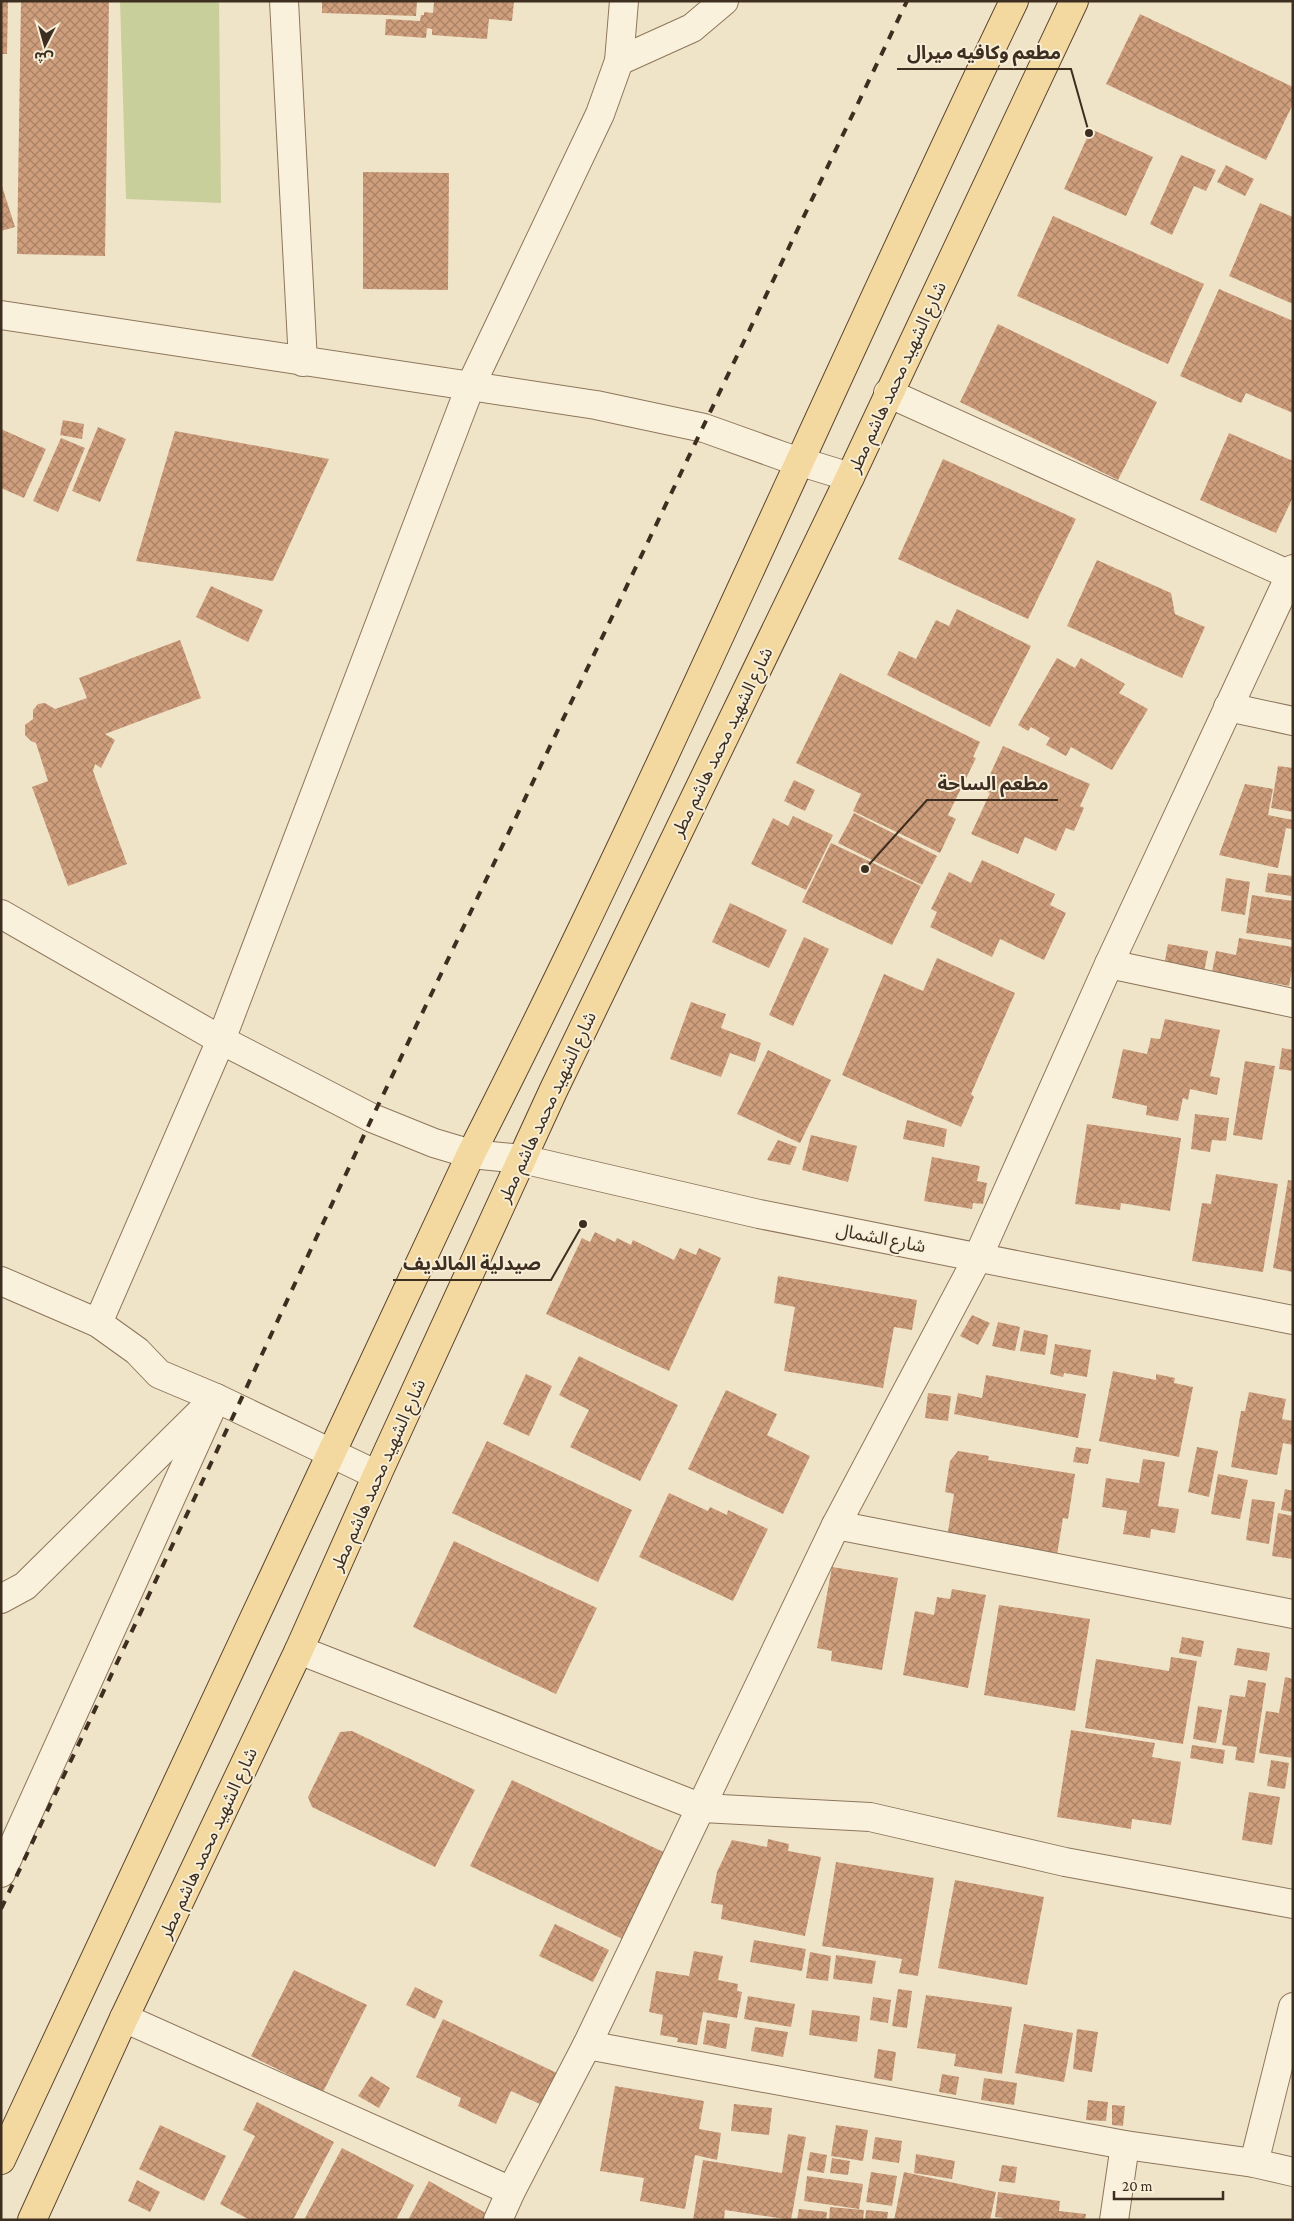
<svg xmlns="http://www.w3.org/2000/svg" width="1294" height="2221" font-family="'Crimson Pro','Noto Sans Arabic',serif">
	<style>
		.pitch { fill: #c9cf9b }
		.building { fill: url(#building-cross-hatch) }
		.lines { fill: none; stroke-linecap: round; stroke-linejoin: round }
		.minor-casing { stroke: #8d765c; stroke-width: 30 }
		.major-casing { stroke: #5b4430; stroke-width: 30 }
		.minor { stroke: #faf1dc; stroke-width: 28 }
		.major { stroke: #f3d9a0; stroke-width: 28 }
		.rail { stroke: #3d2e20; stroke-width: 4; stroke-dasharray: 9 9; stroke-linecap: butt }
		.labels { text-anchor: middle; stroke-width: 4; stroke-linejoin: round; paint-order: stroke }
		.street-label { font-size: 18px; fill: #3d2e20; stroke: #f7eed8 }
		.leader { fill: none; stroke: #3d2e20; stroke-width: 2 }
		.callout-dot { fill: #3d2e20; stroke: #f7eed8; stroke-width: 2 }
		.callout-label { font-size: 19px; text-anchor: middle; font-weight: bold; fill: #3d2e20; stroke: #f7eed8; stroke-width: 4; stroke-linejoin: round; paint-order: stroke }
	</style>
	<defs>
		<pattern id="building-cross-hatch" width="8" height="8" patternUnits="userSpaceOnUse" patternTransform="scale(1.25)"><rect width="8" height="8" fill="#cf9f7d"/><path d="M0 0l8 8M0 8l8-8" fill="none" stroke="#a98266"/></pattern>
	</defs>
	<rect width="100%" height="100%" fill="#f0e4c8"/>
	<!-- pitch -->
	<polygon class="pitch" points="120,1 219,1 221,203 126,199"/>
	<!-- building -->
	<g class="building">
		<polygon points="1,1 8,1 7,54 1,54"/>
		<polygon points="21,1 109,1 105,256 17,254"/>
		<polygon points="322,1 417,1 416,16 322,13"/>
		<polygon points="434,1 514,1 512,21 489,19 487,39 432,35 432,29 427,28 426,38 385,35 386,19 420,21 421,15 424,15 424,12 433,13"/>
		<polygon points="1140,14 1293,87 1293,104 1266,160 1106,84"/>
		<polygon points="1091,129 1153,157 1126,216 1064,189"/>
		<polygon points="1181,155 1216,170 1206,191 1194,186 1172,235 1150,224"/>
		<polygon points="1226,165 1254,179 1245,196 1217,182"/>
		<polygon points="363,172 449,173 448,290 363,289"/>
		<polygon points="1,183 15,227 1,231"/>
		<polygon points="1260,203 1293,217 1293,304 1229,276"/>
		<polygon points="1053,216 1204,284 1168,364 1017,296"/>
		<polygon points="1219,289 1293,321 1293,413 1246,393 1241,403 1180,376"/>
		<polygon points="998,324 1157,402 1118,480 960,402"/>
		<polygon points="63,420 84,424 82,439 60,435"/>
		<polygon points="98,427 126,439 100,502 72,491"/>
		<polygon points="1,429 46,449 24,498 1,488"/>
		<polygon points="175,431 329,459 273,581 136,561"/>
		<polygon points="1229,433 1293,461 1293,497 1276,533 1200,500"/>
		<polygon points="61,438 85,448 58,512 33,501"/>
		<polygon points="943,459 1076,519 1028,619 898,559"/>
		<polygon points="1097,560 1171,593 1175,614 1205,627 1182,678 1067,626"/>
		<polygon points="211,586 263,610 248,642 196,617"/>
		<polygon points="957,609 1031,646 990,727 887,675 899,651 916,659 936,620 949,626"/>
		<polygon points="180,640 201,698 105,734 115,740 101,768 95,764 93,771 127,864 68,886 32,787 48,781 36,743 31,741 25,735 25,725 33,719 33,710 38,704 45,703 55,709 87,698 79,678"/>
		<polygon points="1057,658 1075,668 1081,658 1125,684 1119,693 1148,709 1112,770 1071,747 1066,756 1046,745 1050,738 1031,727 1028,731 1018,725"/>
		<polygon points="840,673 980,742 973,757 976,758 948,815 956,819 940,853 853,811 861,794 796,763"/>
		<polygon points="1003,746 1090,784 1080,806 1084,808 1074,831 1066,828 1056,851 1025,837 1018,854 971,834 990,793 983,790"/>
		<polygon points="1278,766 1293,768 1293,812 1271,808"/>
		<polygon points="794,780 815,790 805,811 784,801"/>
		<polygon points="1245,784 1273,789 1268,815 1293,820 1292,829 1286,828 1278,868 1219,855"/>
		<polygon points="854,813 937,856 922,885 838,843"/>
		<polygon points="793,816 833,835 806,890 751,864 773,818 788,826"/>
		<polygon points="831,843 921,886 892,945 802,902"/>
		<polygon points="982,860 1055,894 1050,905 1066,913 1044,960 1000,939 992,957 930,927 937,912 931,909 949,872 971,883"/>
		<polygon points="1268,873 1293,876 1291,896 1265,892"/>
		<polygon points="1226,878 1250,882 1245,915 1221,911"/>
		<polygon points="1252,895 1293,901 1293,940 1246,933"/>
		<polygon points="730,903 787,930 769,968 712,942"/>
		<polygon points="804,937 829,949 793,1026 769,1015"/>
		<polygon points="1239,938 1293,947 1293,965 1289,986 1212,972 1216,951 1236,955"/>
		<polygon points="1168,944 1208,951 1204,973 1164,966"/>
		<polygon points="937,958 1015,993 971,1094 974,1097 961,1127 842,1075 884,974 923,991"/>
		<polygon points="691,1002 726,1014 721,1028 761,1043 755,1062 730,1053 721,1077 670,1059"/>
		<polygon points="1165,1019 1220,1030 1210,1076 1220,1078 1217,1095 1190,1089 1188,1100 1183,1098 1178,1121 1146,1115 1147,1106 1112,1098 1123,1049 1147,1054 1151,1038 1160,1039"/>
		<polygon points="1282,1048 1293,1050 1293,1071 1279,1069"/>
		<polygon points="768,1050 831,1080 800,1143 737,1114"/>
		<polygon points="1245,1061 1275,1066 1262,1140 1233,1135"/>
		<polygon points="1195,1114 1229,1118 1226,1141 1212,1140 1210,1152 1191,1149"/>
		<polygon points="907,1120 947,1129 944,1147 903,1139"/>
		<polygon points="1087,1124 1181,1138 1170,1211 1121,1203 1120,1210 1075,1204"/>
		<polygon points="811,1135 857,1146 848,1182 802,1170"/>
		<polygon points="778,1140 797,1147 790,1165 767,1160"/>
		<polygon points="932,1157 980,1166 977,1181 987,1183 983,1204 973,1203 972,1209 924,1201"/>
		<polygon points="1216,1174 1278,1184 1263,1272 1192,1261 1202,1203 1211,1204"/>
		<polygon points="1288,1180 1293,1181 1293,1272 1273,1268"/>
		<polygon points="595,1232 615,1242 617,1238 631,1245 633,1240 674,1260 680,1248 696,1255 699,1248 721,1258 669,1371 546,1314 582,1238 590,1242"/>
		<polygon points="778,1276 917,1300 912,1330 894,1327 883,1388 784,1371 795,1307 774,1303"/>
		<polygon points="972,1315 990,1323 978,1345 960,1336"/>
		<polygon points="998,1322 1020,1327 1015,1351 992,1346"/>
		<polygon points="1024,1330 1048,1335 1045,1355 1020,1351"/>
		<polygon points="1055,1344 1091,1350 1087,1377 1064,1373 1063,1377 1050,1374"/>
		<polygon points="579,1356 678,1405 640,1481 570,1447 589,1410 559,1395"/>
		<polygon points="1113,1371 1156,1380 1156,1374 1175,1378 1174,1383 1193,1387 1179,1457 1099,1441"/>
		<polygon points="526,1374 552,1386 529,1436 503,1424"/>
		<polygon points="986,1375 1086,1394 1078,1438 954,1414 958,1393 982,1398"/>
		<polygon points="726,1390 777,1414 767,1435 810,1456 783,1514 688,1469"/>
		<polygon points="1249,1392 1286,1399 1282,1419 1293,1421 1293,1445 1283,1443 1277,1475 1231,1467 1241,1411 1245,1411"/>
		<polygon points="928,1393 951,1396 948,1421 925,1418"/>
		<polygon points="487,1441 632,1510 598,1582 452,1513"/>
		<polygon points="1076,1447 1091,1449 1088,1464 1073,1462"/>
		<polygon points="1197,1447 1218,1451 1209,1497 1188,1492"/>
		<polygon points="958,1451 989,1456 988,1460 1075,1474 1068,1519 1063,1518 1056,1561 946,1544 954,1494 945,1492 950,1461"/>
		<polygon points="1143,1459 1165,1462 1158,1506 1179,1509 1175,1533 1151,1529 1150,1538 1123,1534 1127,1511 1102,1507 1106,1478 1139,1483"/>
		<polygon points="1218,1474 1248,1480 1240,1519 1211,1514"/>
		<polygon points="1285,1489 1293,1491 1293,1512 1281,1510"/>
		<polygon points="669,1493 708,1511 710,1507 727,1515 728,1510 768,1529 733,1601 639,1557"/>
		<polygon points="1252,1499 1275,1502 1269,1544 1246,1540"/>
		<polygon points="1278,1513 1293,1516 1293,1559 1272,1556"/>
		<polygon points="454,1541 597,1608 556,1694 413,1627"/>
		<polygon points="832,1567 898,1578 882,1670 831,1661 832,1651 817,1648"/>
		<polygon points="952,1589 986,1595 968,1688 903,1675 915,1611 934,1615 937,1597 950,1599"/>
		<polygon points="999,1605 1090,1619 1075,1711 984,1695"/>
		<polygon points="1182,1637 1204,1641 1201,1657 1179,1653"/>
		<polygon points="1237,1648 1270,1653 1267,1671 1234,1665"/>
		<polygon points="1171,1657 1197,1661 1183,1744 1085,1728 1096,1659 1169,1671"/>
		<polygon points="1285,1677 1293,1679 1293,1758 1259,1753 1266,1711 1279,1713"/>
		<polygon points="1248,1680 1266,1683 1254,1763 1235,1760 1237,1747 1222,1745 1230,1695 1245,1697"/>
		<polygon points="1198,1706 1222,1710 1216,1743 1193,1739"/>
		<polygon points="1071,1730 1155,1743 1152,1757 1181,1762 1171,1825 1132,1819 1131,1829 1057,1817"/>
		<polygon points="352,1731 475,1790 435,1867 312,1807 308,1797 340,1732"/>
		<polygon points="1192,1745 1225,1750 1223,1764 1190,1758"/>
		<polygon points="1271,1760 1289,1763 1285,1789 1267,1786"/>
		<polygon points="512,1780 676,1858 635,1945 470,1866"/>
		<polygon points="1249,1792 1280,1797 1272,1845 1242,1840"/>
		<polygon points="768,1839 789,1844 788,1851 821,1857 805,1936 721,1919 723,1905 711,1903 717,1872 732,1840 767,1847"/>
		<polygon points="836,1862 934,1878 918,1976 899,1973 902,1959 822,1946"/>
		<polygon points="955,1880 1044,1897 1027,1985 938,1968"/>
		<polygon points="555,1924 609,1950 593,1982 539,1956"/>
		<polygon points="754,1940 806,1949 802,1971 750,1962"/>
		<polygon points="694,1951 723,1956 718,1980 738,1984 737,1991 742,1992 737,2018 703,2012 697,2045 677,2042 678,2038 660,2035 663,2015 649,2012 656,1971 689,1976"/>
		<polygon points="810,1952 831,1956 828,1981 806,1978"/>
		<polygon points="836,1955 876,1961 872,1984 833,1979"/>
		<polygon points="294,1970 367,2005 323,2092 251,2056"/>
		<polygon points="415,1987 443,2001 435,2019 406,2005"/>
		<polygon points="898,1989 912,1991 907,2028 892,2026"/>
		<polygon points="926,1995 1012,2007 1002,2074 954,2066 956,2054 917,2048"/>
		<polygon points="748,1996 795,2004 791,2027 744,2019"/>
		<polygon points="873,1997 891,2000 888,2023 870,2020"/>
		<polygon points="812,2010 860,2016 857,2042 809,2035"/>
		<polygon points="443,2019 559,2074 548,2096 544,2095 540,2104 511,2091 496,2124 458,2106 461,2098 416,2077"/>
		<polygon points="707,2020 730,2024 726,2049 703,2044"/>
		<polygon points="1024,2024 1073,2033 1064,2082 1015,2073"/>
		<polygon points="755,2027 788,2032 783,2057 751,2051"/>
		<polygon points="1077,2029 1098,2032 1092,2072 1073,2069"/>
		<polygon points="878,2049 896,2052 892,2081 874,2078"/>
		<polygon points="942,2074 959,2077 956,2095 939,2092"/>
		<polygon points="371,2076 390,2088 379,2108 358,2096"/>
		<polygon points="984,2078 1017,2083 1014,2105 981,2100"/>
		<polygon points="615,2086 704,2101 699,2129 721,2133 717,2160 695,2155 685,2209 640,2201 644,2178 600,2171"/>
		<polygon points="1088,2100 1108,2102 1106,2121 1086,2120"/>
		<polygon points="257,2102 334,2142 293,2220 250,2220 220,2204 255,2136 243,2130"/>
		<polygon points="734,2104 772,2108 769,2135 731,2131"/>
		<polygon points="1112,2105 1125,2106 1123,2126 1112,2125"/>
		<polygon points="160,2125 226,2156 204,2201 139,2169"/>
		<polygon points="836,2125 868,2130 863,2161 831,2156"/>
		<polygon points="788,2134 806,2137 791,2220 725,2210 724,2220 693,2220 703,2160 782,2173"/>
		<polygon points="875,2137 902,2141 899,2163 872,2159"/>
		<polygon points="342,2148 414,2185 396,2220 304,2220"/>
		<polygon points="810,2152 827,2155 824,2173 807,2170"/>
		<polygon points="916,2154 955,2161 952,2179 914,2173"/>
		<polygon points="832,2158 850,2161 848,2175 830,2173"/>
		<polygon points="1002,2165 1017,2167 1015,2183 999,2181"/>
		<polygon points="871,2172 897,2176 892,2206 866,2202"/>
		<polygon points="904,2172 996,2192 990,2220 894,2220"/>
		<polygon points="807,2176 863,2184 859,2209 804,2201"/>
		<polygon points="137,2180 160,2192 150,2212 128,2201"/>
		<polygon points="429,2181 491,2216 489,2220 408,2220"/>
		<polygon points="998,2192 1060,2201 1059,2211 1086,2214 1085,2220 1002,2220 1003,2218 995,2217"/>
		<polygon points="830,2207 864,2210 863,2220 829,2220"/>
		<polygon points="799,2209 827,2212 826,2220 797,2220"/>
		<polygon points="866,2210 888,2212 887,2220 865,2220"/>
	</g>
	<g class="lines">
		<!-- minor casing -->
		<g class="minor-casing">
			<g id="minor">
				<polyline points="284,1 303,362"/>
				<polyline points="619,61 692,28 724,1"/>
				<polyline points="1,315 596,405 704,428 785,457 850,477"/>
				<polyline points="888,393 1290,575"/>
				<polyline points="1228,707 1293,721"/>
				<polyline points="1,914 221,1040 372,1118 434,1143 471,1154 522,1159 759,1214 1293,1320"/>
				<polyline points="1109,964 1293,1003"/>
				<polyline points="1,1281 98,1323 137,1351 159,1374 216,1398 377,1475"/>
				<polyline points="98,1323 221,1040 470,387 600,114 619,61 624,1"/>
				<polyline points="836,1525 1293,1614"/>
				<polyline points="1,1599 25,1586 204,1409"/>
				<polyline points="299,1650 702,1808 870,1817 1065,1862 1293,1904"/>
				<polyline points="1,1873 216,1398"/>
				<polyline points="124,2018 511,2191"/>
				<polyline points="587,2045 1125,2145 1254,2163 1293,2172"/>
				<polyline points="1254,2163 1293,2007"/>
				<polyline points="498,2220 511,2191 587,2045 836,1525 978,1257 1109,964 1293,569"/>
				<polyline points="1114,2220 1125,2145"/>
			</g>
		</g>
		<!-- major casing -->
		<g class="major-casing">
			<g id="major">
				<path d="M1,2160L471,1154C664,775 830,384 1014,1"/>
				<polyline points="32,2220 124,2018 299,1650 377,1475 554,1089 850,477 1074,1"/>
			</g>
		</g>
		<!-- minor -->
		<use href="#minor" class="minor"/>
		<!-- major -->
		<use href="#major" class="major"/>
		<!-- rail -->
		<polyline class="rail" points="1,1909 237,1408 372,1118 907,1"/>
	</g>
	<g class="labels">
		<!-- street labels -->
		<g class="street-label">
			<text transform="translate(897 377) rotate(-65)" y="6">شارع الشهيد محمد هاشم مطر</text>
			<text transform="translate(722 742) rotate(-64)" y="6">شارع الشهيد محمد هاشم مطر</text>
			<text transform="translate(547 1107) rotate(-65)" y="6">شارع الشهيد محمد هاشم مطر</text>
			<text transform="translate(881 1238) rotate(11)" y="6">شارع الشمال</text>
			<text transform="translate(378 1475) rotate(-66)" y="6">شارع الشهيد محمد هاشم مطر</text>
			<text transform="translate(208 1843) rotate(-65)" y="6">شارع الشهيد محمد هاشم مطر</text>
		</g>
	</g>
	<!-- callouts -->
	<path class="leader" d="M1089 133L1071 69H897M865 869L927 800H1058M583 1224L551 1280H393"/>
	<g class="callout-dot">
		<circle cx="1089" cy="133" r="5"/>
		<circle cx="865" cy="869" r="5"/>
		<circle cx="583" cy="1224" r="5"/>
	</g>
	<g class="callout-label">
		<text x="984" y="59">مطعم وكافيه ميرال</text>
		<text x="993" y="790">مطعم الساحة</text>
		<text x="472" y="1270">صيدلية المالديف</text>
	</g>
	<!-- border -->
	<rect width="1294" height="2221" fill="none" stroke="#3d2e20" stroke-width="5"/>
	<!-- north arrow -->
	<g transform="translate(45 45) rotate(186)" stroke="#f7eed8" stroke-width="4" paint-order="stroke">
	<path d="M0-4L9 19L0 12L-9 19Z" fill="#3d2e20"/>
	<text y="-8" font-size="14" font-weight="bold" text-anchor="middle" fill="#3d2e20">ش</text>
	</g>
	<!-- scale -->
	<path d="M1114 2191v8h109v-8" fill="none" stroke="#3d2e20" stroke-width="2.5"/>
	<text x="1122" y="2191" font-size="15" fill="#3d2e20" stroke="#f7eed8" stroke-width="4" paint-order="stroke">20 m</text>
</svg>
